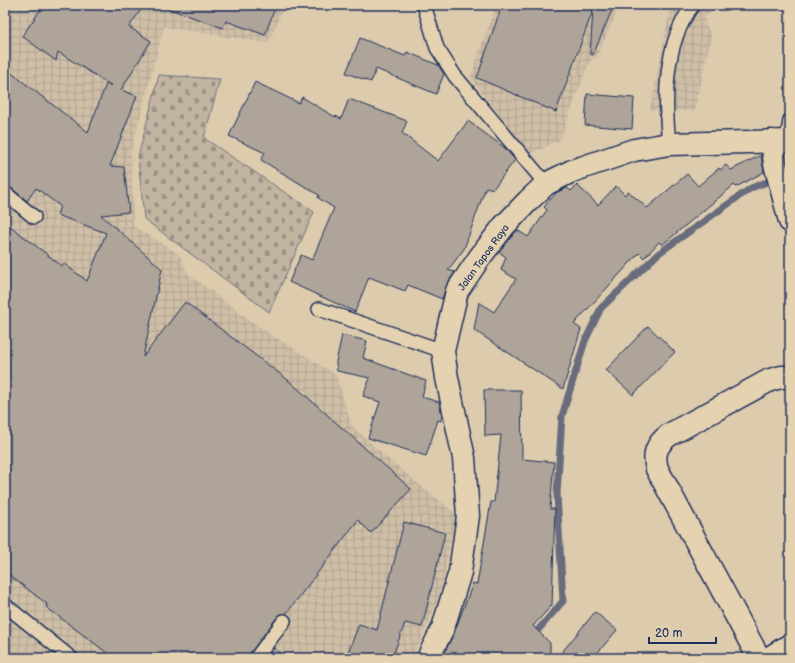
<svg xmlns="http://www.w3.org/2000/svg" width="795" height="663" font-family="'Balsamiq Sans',sans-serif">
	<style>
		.industrial { fill: url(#industrial-grid) }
		.cemetery { fill: url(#cemetery-stones); stroke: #6e7280 }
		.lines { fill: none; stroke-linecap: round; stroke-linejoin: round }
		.stream { stroke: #676c7d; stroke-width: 7 }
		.building { fill: #aea499; stroke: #1b2f5e }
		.service-casing { stroke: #1b2f5e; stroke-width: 16 }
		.minor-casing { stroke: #1b2f5e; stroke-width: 25 }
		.secondary-casing { stroke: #1b2f5e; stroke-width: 25 }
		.service { stroke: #e5d2b0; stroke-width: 13 }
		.minor { stroke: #e5d2b0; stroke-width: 22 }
		.secondary { stroke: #e5d2b0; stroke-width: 22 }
		.labels { text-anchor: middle; stroke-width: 3; stroke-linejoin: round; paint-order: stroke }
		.street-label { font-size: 10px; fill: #1b2f5e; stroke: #e5d2b0 }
	</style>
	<defs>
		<pattern id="industrial-grid" width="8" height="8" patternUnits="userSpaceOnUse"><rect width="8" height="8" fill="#cfbfa7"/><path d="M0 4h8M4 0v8" fill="none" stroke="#b1a492"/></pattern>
		<pattern id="cemetery-stones" width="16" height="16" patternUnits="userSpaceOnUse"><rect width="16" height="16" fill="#c1b4a1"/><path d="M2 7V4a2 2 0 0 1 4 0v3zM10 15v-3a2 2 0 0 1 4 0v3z" fill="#9c9386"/></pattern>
	</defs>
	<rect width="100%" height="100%" fill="#ddcbad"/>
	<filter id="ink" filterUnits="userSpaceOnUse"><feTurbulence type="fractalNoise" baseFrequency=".025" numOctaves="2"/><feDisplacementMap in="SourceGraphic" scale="8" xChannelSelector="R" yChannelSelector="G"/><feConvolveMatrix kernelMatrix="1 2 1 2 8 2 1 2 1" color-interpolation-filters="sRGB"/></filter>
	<g filter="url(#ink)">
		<!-- industrial -->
		<g class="industrial">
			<polygon points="5,5 285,5 268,43 164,27 131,151 133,226 179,254 188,274 262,329 336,375 352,426 387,458 456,514 441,594 413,658 5,658"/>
			<polygon points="496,5 620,5 597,56 589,62 560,140 530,154 470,78"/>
			<polygon points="664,5 717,5 704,18 711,37 695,111 650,110 670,11"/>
		</g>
		<!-- cemetery -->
		<polygon class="cemetery" points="159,75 220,79 204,138 314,212 269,312 144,219 138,157"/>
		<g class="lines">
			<!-- stream -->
			<polyline class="stream" points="532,637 563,601 557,494 562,416 585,341 601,308 659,253 751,188 790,173"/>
		</g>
		<!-- building -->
		<g class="building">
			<polygon points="44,5 144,5 129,27 151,41 121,90 137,96 110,166 124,167 129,212 101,215 162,269 143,357 185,302 288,380 411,489 371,533 358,520 286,614 281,614 278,616 250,653 248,658 114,658 46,607 47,604 5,572 5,222 62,266 63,263 87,281 106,233 57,215 60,206 36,188 27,201 10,187 5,185 5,68 88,132 106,84 112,86 58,52 56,61 22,36"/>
			<polygon points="167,5 276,5 265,35 226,21 223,28 167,8"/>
			<polygon points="502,5 614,5 593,55 590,54 593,10 556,112 477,78"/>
			<polygon points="360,38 405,56 407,52 438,65 444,74 436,94 376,69 371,82 346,73"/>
			<polygon points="255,82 299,103 302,97 335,117 336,116 341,119 349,99 407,121 402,133 438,161 468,121 505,148 515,160 493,189 486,187 464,249 448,270 455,272 447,284 442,299 408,285 405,291 369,277 355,312 289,282 301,255 312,260 334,208 318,198 319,195 261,160 265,153 229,136"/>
			<polygon points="587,94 634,98 632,129 585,125"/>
			<polygon points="761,155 764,172 736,187 734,185 662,245 659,242 644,258 639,253 574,324 581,329 563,389 474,330 479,302 494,312 516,279 501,270 506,257 499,252 517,230 528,237 547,210 544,207 557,192 567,188 571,191 577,185 598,205 616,186 625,195 628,191 647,208 687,174 698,186 719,168 720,170 726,165 731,170"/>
			<polygon points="648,326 675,352 633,395 606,370"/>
			<polygon points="342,335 367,341 363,358 426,381 422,397 439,402 442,416 441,421 438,420 426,456 368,438 380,402 363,396 370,378 337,371 336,362"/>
			<polygon points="484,390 521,390 522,459 554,462 550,509 555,509 552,605 533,626 550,643 550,658 442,658 454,633 473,583 477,584 491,502 494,502 501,435 485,436"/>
			<polygon points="404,522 445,533 422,627 405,623 392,658 346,658 359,624 377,630"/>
			<polygon points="595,612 617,630 593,658 557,658"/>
			<polygon points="274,648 288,658 266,658"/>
		</g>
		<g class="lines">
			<!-- service casing -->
			<g class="service-casing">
				<g id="service">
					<polyline points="424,5 437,48 455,76 546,184"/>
					<polyline points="787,141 790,120"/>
					<path d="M669,144C664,98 664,43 693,5"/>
					<polyline points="5,193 34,217"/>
					<polyline points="319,309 443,351"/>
					<polyline points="5,605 71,658"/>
					<polyline points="256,658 284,621"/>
				</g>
			</g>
			<!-- minor casing -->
			<g class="minor-casing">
				<g id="minor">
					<polyline points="772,141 775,164 790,221"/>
					<path d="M759,658L657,469C653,454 656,445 669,435L770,380L781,377H790"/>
					<polyline points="769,658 790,645"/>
				</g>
			</g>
			<!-- secondary casing -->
			<g class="secondary-casing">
				<polyline id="secondary" points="428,658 443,628 460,572 468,516 464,458 447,378 443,351 457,291 480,257 504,226 528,201 546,184 572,171 634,150 669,144 790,141"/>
			</g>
			<!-- service -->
			<use href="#service" class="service"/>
			<!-- minor -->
			<use href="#minor" class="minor"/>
			<!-- secondary -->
			<use href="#secondary" class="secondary"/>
		</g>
	</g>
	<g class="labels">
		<!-- street labels -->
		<g class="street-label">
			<text transform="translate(483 257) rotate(-54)" y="4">Jalan Tapos Raya</text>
		</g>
	</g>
	<!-- margin -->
	<rect width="795" height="663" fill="none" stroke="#e5d2b0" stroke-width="20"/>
	<rect x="10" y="10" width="775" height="643" fill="none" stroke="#1b2f5e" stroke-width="1.5" filter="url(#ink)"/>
	<!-- scale -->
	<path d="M649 637v6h67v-6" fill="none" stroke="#1b2f5e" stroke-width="2"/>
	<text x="655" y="637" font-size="12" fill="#1b2f5e" stroke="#e5d2b0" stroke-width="3" paint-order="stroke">20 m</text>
</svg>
